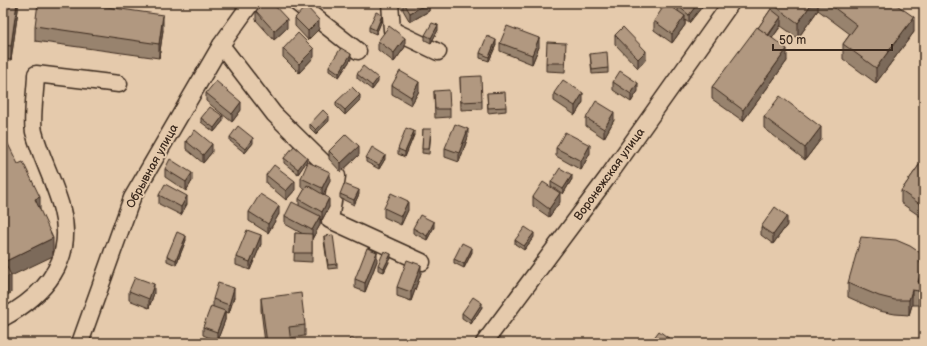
<svg xmlns="http://www.w3.org/2000/svg" width="927" height="346" font-family="'Balsamiq Sans',sans-serif">
	<style>
		.lines { fill: none; stroke-linecap: round; stroke-linejoin: round }
		.minor-casing { stroke: #3b2a1e; stroke-width: 19 }
		.minor { stroke: #e5caac; stroke-width: 16 }
		.wall { fill: #98836e; stroke: #3b2a1e }
		.shaded-wall { fill: #7c6a5a; stroke: #3b2a1e }
		.building { fill: #b19880; stroke: #3b2a1e }
		.labels { text-anchor: middle; stroke-width: 4; stroke-linejoin: round; paint-order: stroke }
		.street-label { font-size: 12px; fill: #3b2a1e; stroke: #e5caac }
	</style>
	<rect width="100%" height="100%" fill="#e5caac"/>
	<filter id="ink" filterUnits="userSpaceOnUse"><feTurbulence type="fractalNoise" baseFrequency=".025" numOctaves="2"/><feDisplacementMap in="SourceGraphic" scale="8" xChannelSelector="R" yChannelSelector="G"/><feConvolveMatrix kernelMatrix="1 2 1 2 8 2 1 2 1" color-interpolation-filters="sRGB"/></filter>
	<g filter="url(#ink)">
		<g class="lines">
			<!-- minor casing -->
			<g class="minor-casing">
				<g id="minor">
					<polyline points="297,3 358,51"/>
					<polyline points="390,3 392,30 438,52"/>
					<polyline points="221,45 274,114 337,176 330,220 422,262"/>
					<path d="M3,318C45,295 75,260 62,210C55,183 41,158 34,132C31,119 36,88 36,74L119,84"/>
					<polyline points="80,343 132,198 221,45 251,3"/>
					<polyline points="484,343 607,178 731,3"/>
				</g>
			</g>
			<!-- minor -->
			<use href="#minor" class="minor"/>
		</g>
		<!-- wall -->
		<g class="wall">
			<polygon points="3,3 18,3 18,10 11,60 3,59"/>
			<polygon points="403,3 429,3 429,11 410,22 403,10"/>
			<polygon points="681,3 705,3 689,23 685,20 685,25 672,43 654,30 654,21 678,12 678,6"/>
			<polygon points="771,3 894,3 914,32 876,83 843,59 843,44 850,34 818,10 798,38 781,26 772,38 787,61 743,121 712,99 712,87 758,28 771,9"/>
			<polygon points="256,11 287,28 274,40 256,20"/>
			<polygon points="295,18 319,29 308,40 295,26"/>
			<polygon points="382,20 376,34 369,31 369,27"/>
			<polygon points="35,26 163,30 159,58 35,41"/>
			<polygon points="438,30 431,43 425,40 425,35"/>
			<polygon points="615,35 646,59 638,68 615,44"/>
			<polygon points="378,41 405,47 394,62 378,50"/>
			<polygon points="500,43 539,47 532,64 500,51"/>
			<polygon points="496,45 489,61 480,58 480,53"/>
			<polygon points="283,49 314,57 299,73 283,57"/>
			<polygon points="566,52 565,72 546,71 546,63"/>
			<polygon points="590,54 608,68 608,73 592,74"/>
			<polygon points="351,59 339,77 329,71 329,66"/>
			<polygon points="357,74 378,82 372,90 357,78"/>
			<polygon points="460,77 482,101 482,109 461,110"/>
			<polygon points="613,82 638,91 631,102 613,90"/>
			<polygon points="392,85 419,91 411,105 392,94"/>
			<polygon points="434,91 450,109 450,117 435,118"/>
			<polygon points="206,93 241,110 232,122 206,101"/>
			<polygon points="487,93 506,107 506,111 488,113"/>
			<polygon points="554,93 583,102 575,115 554,101"/>
			<polygon points="360,100 345,115 336,106 336,102"/>
			<polygon points="764,117 821,139 805,160 764,128"/>
			<polygon points="201,118 223,121 214,132 201,122"/>
			<polygon points="586,118 614,120 604,138 586,126"/>
			<polygon points="329,121 316,134 310,128 310,124"/>
			<polygon points="423,129 431,133 429,154 422,153"/>
			<polygon points="414,135 405,157 398,154 398,149"/>
			<polygon points="230,137 253,143 245,153 230,141"/>
			<polygon points="468,137 459,162 445,157 445,148"/>
			<polygon points="186,141 212,152 203,163 186,149"/>
			<polygon points="556,148 590,153 581,170 556,156"/>
			<polygon points="329,151 359,155 341,172 329,159"/>
			<polygon points="284,158 307,161 298,174 284,163"/>
			<polygon points="366,158 385,159 379,169 366,162"/>
			<polygon points="924,158 924,219 901,203 901,191"/>
			<polygon points="165,169 192,181 186,191 165,177"/>
			<polygon points="266,175 295,190 286,200 266,183"/>
			<polygon points="301,178 330,181 323,195 329,207 322,220 320,219 320,225 312,239 312,262 294,261 295,233 303,234 285,224 285,216 299,206 299,199 305,189 301,187"/>
			<polygon points="572,179 563,194 551,186 551,182"/>
			<polygon points="340,194 359,194 354,205 340,198"/>
			<polygon points="159,195 187,204 181,215 159,204"/>
			<polygon points="533,197 560,202 549,217 533,206"/>
			<polygon points="384,208 408,210 401,225 384,217"/>
			<polygon points="249,212 279,214 268,233 249,221"/>
			<polygon points="787,225 773,244 761,235 761,227"/>
			<polygon points="434,227 427,240 413,233 413,228"/>
			<polygon points="324,236 337,264 337,268 328,269 324,241"/>
			<polygon points="534,237 524,250 515,244 515,240"/>
			<polygon points="186,240 176,265 167,261 167,256"/>
			<polygon points="261,244 250,270 236,265 236,257"/>
			<polygon points="472,252 464,268 454,263 454,259"/>
			<polygon points="391,258 384,272 378,270 378,265"/>
			<polygon points="377,261 365,292 355,288 355,279"/>
			<polygon points="922,264 924,265 924,287 921,287 921,298 920,304 919,305 912,305 909,315 895,314 879,311 848,297 848,283"/>
			<polygon points="421,273 411,301 397,296 397,287"/>
			<polygon points="129,291 154,293 149,308 129,300"/>
			<polygon points="234,297 229,313 225,312 225,320 217,341 203,335 203,327 213,307 213,299"/>
			<polygon points="261,298 305,325 305,336 290,338 291,343 265,343 261,310"/>
			<polygon points="482,307 471,324 462,318 462,313"/>
		</g>
		<!-- shaded-wall -->
		<g class="shaded-wall">
			<polygon points="17,3 18,3 18,10 11,60 11,46"/>
			<polygon points="429,3 429,11 410,22 410,13"/>
			<polygon points="698,3 705,3 689,23 689,15"/>
			<polygon points="812,3 818,3 818,10 798,38 798,23"/>
			<polygon points="163,15 163,30 159,58 159,44"/>
			<polygon points="382,15 382,20 376,34 376,30"/>
			<polygon points="685,16 685,25 672,43 672,34"/>
			<polygon points="781,17 781,25 767,46 767,38"/>
			<polygon points="914,17 914,32 876,83 876,68"/>
			<polygon points="287,19 287,28 274,40 274,31"/>
			<polygon points="319,20 319,29 308,40 308,31"/>
			<polygon points="438,25 438,30 431,43 431,38"/>
			<polygon points="405,38 405,47 394,62 394,53"/>
			<polygon points="539,38 539,47 532,64 532,55"/>
			<polygon points="496,40 496,45 489,61 489,57"/>
			<polygon points="314,49 314,57 299,73 299,64"/>
			<polygon points="787,49 787,61 743,121 743,110"/>
			<polygon points="646,51 646,59 638,68 638,59"/>
			<polygon points="351,54 351,59 339,77 339,73"/>
			<polygon points="378,78 378,82 372,90 372,86"/>
			<polygon points="419,82 419,91 411,105 411,97"/>
			<polygon points="638,83 638,91 631,102 631,94"/>
			<polygon points="583,93 583,102 575,115 575,106"/>
			<polygon points="360,95 360,100 345,115 345,110"/>
			<polygon points="241,102 241,110 232,122 232,114"/>
			<polygon points="614,112 614,120 604,138 604,129"/>
			<polygon points="223,116 223,121 214,132 214,128"/>
			<polygon points="329,116 329,121 316,134 316,130"/>
			<polygon points="821,127 821,139 805,160 805,148"/>
			<polygon points="468,129 468,137 459,162 459,153"/>
			<polygon points="414,131 414,135 405,157 405,152"/>
			<polygon points="253,138 253,143 245,153 245,149"/>
			<polygon points="212,144 212,152 203,163 203,155"/>
			<polygon points="590,145 590,153 581,170 581,161"/>
			<polygon points="359,146 359,155 341,172 341,163"/>
			<polygon points="385,155 385,159 379,169 379,165"/>
			<polygon points="307,157 307,161 298,174 298,169"/>
			<polygon points="330,172 330,181 322,197 322,188"/>
			<polygon points="192,173 192,181 186,191 186,182"/>
			<polygon points="572,175 572,179 563,194 563,189"/>
			<polygon points="295,181 295,190 286,200 286,191"/>
			<polygon points="359,190 359,194 354,205 354,200"/>
			<polygon points="560,193 560,202 549,217 549,209"/>
			<polygon points="187,196 187,204 181,215 181,207"/>
			<polygon points="40,197 40,215 35,199"/>
			<polygon points="329,198 329,207 322,220 322,212"/>
			<polygon points="408,201 408,210 401,225 401,216"/>
			<polygon points="279,206 279,214 268,233 268,224"/>
			<polygon points="320,216 320,225 312,239 312,230"/>
			<polygon points="787,216 787,225 773,244 773,235"/>
			<polygon points="434,222 434,227 427,240 427,236"/>
			<polygon points="534,233 534,237 524,250 524,246"/>
			<polygon points="261,235 261,244 250,270 250,262"/>
			<polygon points="186,236 186,240 176,265 176,260"/>
			<polygon points="53,238 53,256 11,276 11,293 3,297 3,279 4,262"/>
			<polygon points="472,248 472,252 464,268 464,264"/>
			<polygon points="377,252 377,261 365,292 365,283"/>
			<polygon points="391,254 391,258 384,272 384,268"/>
			<polygon points="922,254 921,298 920,304 919,305 918,282 920,263"/>
			<polygon points="421,265 421,273 411,301 411,292"/>
			<polygon points="154,284 154,293 149,308 149,299"/>
			<polygon points="234,288 234,297 229,313 229,305"/>
			<polygon points="912,290 912,305 909,315 909,300"/>
			<polygon points="482,303 482,307 471,324 471,320"/>
			<polygon points="225,311 225,320 217,341 217,332"/>
		</g>
		<!-- building -->
		<g class="building">
			<polygon points="3,3 17,3 11,46 3,45"/>
			<polygon points="38,3 79,3 163,15 159,44 35,26"/>
			<polygon points="265,3 272,3 287,19 274,31 256,11"/>
			<polygon points="404,3 428,3 410,13"/>
			<polygon points="666,3 685,16 672,34 654,21"/>
			<polygon points="681,3 698,3 689,15 678,6"/>
			<polygon points="771,3 812,3 798,23"/>
			<polygon points="828,3 894,3 914,17 876,68 843,44 857,25"/>
			<polygon points="306,6 319,20 308,31 295,18"/>
			<polygon points="771,9 781,17 768,35 758,28"/>
			<polygon points="376,12 382,15 376,30 369,27"/>
			<polygon points="432,23 438,25 431,38 425,35"/>
			<polygon points="389,26 405,38 394,53 378,41"/>
			<polygon points="507,26 539,38 532,55 500,43"/>
			<polygon points="623,27 646,51 638,59 615,35"/>
			<polygon points="757,27 787,49 743,110 712,87"/>
			<polygon points="298,33 314,49 299,64 283,49"/>
			<polygon points="487,36 496,40 489,57 480,53"/>
			<polygon points="547,42 566,43 565,63 546,63"/>
			<polygon points="341,48 351,54 339,73 329,66"/>
			<polygon points="607,52 608,68 592,70 590,54"/>
			<polygon points="363,66 378,78 372,86 357,74"/>
			<polygon points="400,71 419,82 411,97 392,85"/>
			<polygon points="620,71 638,83 631,94 613,82"/>
			<polygon points="481,76 482,101 461,102 460,77"/>
			<polygon points="563,80 583,93 575,106 554,93"/>
			<polygon points="216,81 241,102 232,114 206,93"/>
			<polygon points="352,87 360,95 345,110 336,102"/>
			<polygon points="449,90 450,109 435,109 434,91"/>
			<polygon points="505,92 506,107 488,108 487,93"/>
			<polygon points="780,96 821,127 805,148 764,117"/>
			<polygon points="596,101 614,112 604,129 586,118"/>
			<polygon points="210,107 223,116 214,128 201,118"/>
			<polygon points="323,110 329,116 316,130 310,124"/>
			<polygon points="455,124 468,129 459,153 445,148"/>
			<polygon points="238,126 253,138 245,149 230,137"/>
			<polygon points="406,128 414,131 405,152 398,149"/>
			<polygon points="423,129 431,129 429,149 422,149"/>
			<polygon points="195,130 212,144 203,155 186,141"/>
			<polygon points="565,132 590,145 581,161 556,148"/>
			<polygon points="3,134 18,164 23,162 40,197 35,199 53,238 4,262 11,275 3,279"/>
			<polygon points="346,134 359,146 341,163 329,151"/>
			<polygon points="294,146 307,157 298,169 284,158"/>
			<polygon points="372,147 385,155 379,165 366,158"/>
			<polygon points="924,158 924,207 901,191"/>
			<polygon points="170,159 192,173 186,182 165,169"/>
			<polygon points="308,162 330,172 322,188 301,178"/>
			<polygon points="274,165 295,181 286,191 266,175"/>
			<polygon points="560,168 572,175 563,189 551,182"/>
			<polygon points="543,182 560,193 549,209 533,197"/>
			<polygon points="165,184 187,196 181,207 159,195"/>
			<polygon points="344,184 359,190 354,200 340,194"/>
			<polygon points="307,185 329,198 322,212 299,199"/>
			<polygon points="391,193 408,201 401,216 384,208"/>
			<polygon points="260,194 279,206 268,224 249,212"/>
			<polygon points="292,202 320,216 312,230 285,216"/>
			<polygon points="775,207 787,216 773,235 761,227"/>
			<polygon points="420,215 434,222 427,236 413,228"/>
			<polygon points="525,227 534,233 524,246 515,240"/>
			<polygon points="247,230 261,235 250,262 236,257"/>
			<polygon points="177,232 186,236 176,260 167,256"/>
			<polygon points="295,233 312,234 312,253 294,253"/>
			<polygon points="333,235 337,264 328,265 324,236"/>
			<polygon points="861,237 896,240 910,246 922,254 920,263 924,265 924,273 921,272 918,282 921,284 920,289 919,291 912,290 909,300 895,300 879,296 848,283"/>
			<polygon points="462,243 472,248 464,264 454,259"/>
			<polygon points="367,248 377,252 365,283 355,279"/>
			<polygon points="384,251 391,254 384,268 378,265"/>
			<polygon points="407,260 421,265 411,292 397,287"/>
			<polygon points="135,277 154,284 149,299 129,291"/>
			<polygon points="218,283 234,288 229,305 213,299"/>
			<polygon points="301,293 305,325 289,327 291,343 267,343 261,298"/>
			<polygon points="473,297 482,303 471,320 462,313"/>
			<polygon points="211,306 225,311 217,332 203,327"/>
			<polygon points="659,331 670,339 667,343 650,343"/>
			<polygon points="350,338 357,340 356,343 348,343"/>
			<polygon points="432,341 435,343 430,343"/>
		</g>
	</g>
	<g class="labels">
		<!-- street labels -->
		<g class="street-label">
			<text transform="translate(152 166) rotate(-61)" y="4">Обрывная улица</text>
			<text transform="translate(609 174) rotate(-54)" y="4">Воронежская улица</text>
		</g>
	</g>
	<!-- margin -->
	<rect width="927" height="346" fill="none" stroke="#e5caac" stroke-width="16"/>
	<rect x="8" y="8" width="911" height="330" fill="none" stroke="#3b2a1e" stroke-width="1.5" filter="url(#ink)"/>
	<!-- scale -->
	<path d="M773 44v6h119v-6" fill="none" stroke="#3b2a1e" stroke-width="2"/>
	<text x="779" y="44" font-size="12" fill="#3b2a1e" stroke="#e5caac" stroke-width="3" paint-order="stroke">50 m</text>
</svg>
